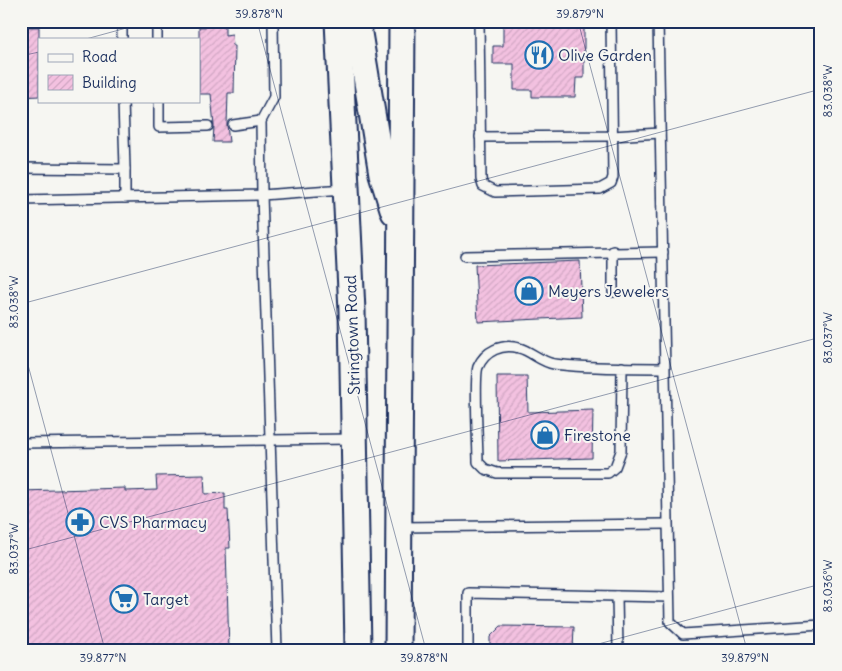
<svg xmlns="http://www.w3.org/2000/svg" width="842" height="671" font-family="Delius,sans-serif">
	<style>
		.building { fill: url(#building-hatch); stroke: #1b2f5e }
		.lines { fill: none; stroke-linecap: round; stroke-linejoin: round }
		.lane-casing { stroke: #1b2f5e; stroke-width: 12 }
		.secondary-casing { stroke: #1b2f5e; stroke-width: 29 }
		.path { stroke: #1b2f5e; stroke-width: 3; stroke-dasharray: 1 4; stroke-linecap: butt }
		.lane { stroke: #f6f6f2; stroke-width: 9 }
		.secondary { stroke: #f6f6f2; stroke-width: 25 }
		.ticks { fill: none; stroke: #1b2f5e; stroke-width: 1; stroke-opacity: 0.45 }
		.labels { text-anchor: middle; stroke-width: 4; stroke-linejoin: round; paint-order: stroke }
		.poi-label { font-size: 16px; fill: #1b2f5e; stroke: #f6f6f2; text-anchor: start }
		.street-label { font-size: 16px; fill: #1b2f5e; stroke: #f6f6f2 }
		.neatline { fill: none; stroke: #1b2f5e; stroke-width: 2 }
		.ticks-label { font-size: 12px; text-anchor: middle; fill: #1b2f5e }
	</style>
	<defs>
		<pattern id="building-hatch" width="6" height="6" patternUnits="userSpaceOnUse" patternTransform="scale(1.25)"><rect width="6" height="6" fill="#f3c1e0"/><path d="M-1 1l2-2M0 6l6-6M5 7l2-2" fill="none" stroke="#d0a6c3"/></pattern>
	</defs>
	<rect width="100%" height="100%" fill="#f6f6f2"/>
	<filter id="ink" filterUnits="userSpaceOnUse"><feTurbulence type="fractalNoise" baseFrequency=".02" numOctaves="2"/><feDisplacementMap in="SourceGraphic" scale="10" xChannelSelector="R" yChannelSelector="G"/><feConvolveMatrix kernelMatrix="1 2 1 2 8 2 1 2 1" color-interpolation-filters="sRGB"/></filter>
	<g filter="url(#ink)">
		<!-- building -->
		<g class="building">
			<polygon points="514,21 576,21 576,25 584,26 584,78 576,78 575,97 532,97 532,90 514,90 514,64 493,64 493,46 503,46 503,22"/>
			<polygon points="225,26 225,35 232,34 233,46 235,46 234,93 228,93 227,125 229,142 213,142 214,126 211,94 199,94 199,27"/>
			<polygon points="21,27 39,27 39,96 21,97"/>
			<polygon points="580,261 582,317 478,322 475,265"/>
			<polygon points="497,376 527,376 528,412 593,410 592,458 498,461"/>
			<polygon points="204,475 205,494 225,493 225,510 228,510 230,548 226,548 229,650 21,650 21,491 125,488 125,491 157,490 156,476"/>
			<polygon points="501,626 574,627 573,650 490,650 490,637"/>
		</g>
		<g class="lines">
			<!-- lane casing -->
			<g class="lane-casing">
				<g id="lane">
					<polyline points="122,21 122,39"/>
					<polyline points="157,21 157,39"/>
					<polyline points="479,21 481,179 483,186 495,192 600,189 611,183 613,177 611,21"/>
					<polyline points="658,21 670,622 683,634 821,625"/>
					<polyline points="123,101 125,169"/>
					<polyline points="159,101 159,127 208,126"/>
					<polyline points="233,125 261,121"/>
					<polyline points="480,137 612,136 660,133"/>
					<polyline points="21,168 125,169 125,198"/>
					<polyline points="21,200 262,195 261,121 274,97 273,21"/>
					<polyline points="613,251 613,292"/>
					<polyline points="465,256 663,252"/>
					<path d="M622,367L621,451L615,467L608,473H497L485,469L478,462C478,446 474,377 478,367C485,351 502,343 519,348C531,351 541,362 554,364C590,369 628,367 664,368"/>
					<polyline points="21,443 353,439"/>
					<polyline points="400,527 667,524"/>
					<polyline points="617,596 618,650"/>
					<polyline points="277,650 262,195 344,189"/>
					<polyline points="468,650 468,593 669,597"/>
				</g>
			</g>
			<!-- secondary casing -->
			<g class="secondary-casing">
				<g id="secondary">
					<polyline points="338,21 352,311 358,650"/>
					<polyline points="357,21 382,174 394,212"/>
					<polyline points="398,650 402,21"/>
				</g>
			</g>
			<!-- path -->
			<polyline class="path" points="49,21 50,21"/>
			<!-- lane -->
			<use href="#lane" class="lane"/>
			<!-- secondary -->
			<use href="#secondary" class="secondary"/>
		</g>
	</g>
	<!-- ticks -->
	<path class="ticks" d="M257,21L426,650M578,21L747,650M86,39L152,21M21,56L39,52M21,304L821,89M21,339L105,650M21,551L821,337M576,650L821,584"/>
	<!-- icons -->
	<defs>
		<g id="restaurant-ring" transform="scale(1.4375)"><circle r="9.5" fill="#f6f6f2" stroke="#1f6fb2" stroke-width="1.5"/><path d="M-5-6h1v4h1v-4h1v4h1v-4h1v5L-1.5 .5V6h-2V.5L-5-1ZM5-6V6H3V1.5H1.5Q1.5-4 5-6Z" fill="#1f6fb2"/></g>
		<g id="shop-ring" transform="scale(1.4375)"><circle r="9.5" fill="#f6f6f2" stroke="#1f6fb2" stroke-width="1.5"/><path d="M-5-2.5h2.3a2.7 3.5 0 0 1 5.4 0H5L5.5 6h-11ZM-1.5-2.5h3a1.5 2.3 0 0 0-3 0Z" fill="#1f6fb2"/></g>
		<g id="pharmacy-ring" transform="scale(1.4375)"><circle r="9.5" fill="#f6f6f2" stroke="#1f6fb2" stroke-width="1.5"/><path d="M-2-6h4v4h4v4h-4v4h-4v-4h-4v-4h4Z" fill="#1f6fb2"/></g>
		<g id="supermarket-ring" transform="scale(1.4375)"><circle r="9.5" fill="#f6f6f2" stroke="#1f6fb2" stroke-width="1.5"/><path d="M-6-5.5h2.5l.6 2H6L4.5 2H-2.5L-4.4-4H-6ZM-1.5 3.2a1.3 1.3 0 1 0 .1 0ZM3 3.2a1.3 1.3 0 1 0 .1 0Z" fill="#1f6fb2"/></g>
	</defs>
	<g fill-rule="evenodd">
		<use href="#restaurant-ring" x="539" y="55"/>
		<use href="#shop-ring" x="529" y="291"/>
		<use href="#shop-ring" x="545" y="435"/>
		<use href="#pharmacy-ring" x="80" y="522"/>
		<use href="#supermarket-ring" x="124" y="599"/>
	</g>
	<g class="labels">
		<!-- poi labels -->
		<g class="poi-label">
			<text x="558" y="61">Olive Garden</text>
			<text x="548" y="297">Meyers Jewelers</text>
			<text x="564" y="441">Firestone</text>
			<text x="99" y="528">CVS Pharmacy</text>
			<text x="143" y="605">Target</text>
		</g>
		<!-- street labels -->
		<g class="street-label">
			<text transform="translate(352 335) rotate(-92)" y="6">Stringtown Road</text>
		</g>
	</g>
	<!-- margin -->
	<rect width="842" height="671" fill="none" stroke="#f6f6f2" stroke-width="55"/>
	<!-- legend -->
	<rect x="38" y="38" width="162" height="65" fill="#f6f6f2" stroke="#9ea6b7"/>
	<rect x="48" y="54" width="25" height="8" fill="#f6f6f2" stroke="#9ea6b7"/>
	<text x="82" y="62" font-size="15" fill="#1b2f5e">Road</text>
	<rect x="48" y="75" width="25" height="15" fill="url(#building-hatch)" stroke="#9ea6b7"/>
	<text x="82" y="88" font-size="15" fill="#1b2f5e">Building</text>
	<rect x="28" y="28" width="786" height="616" class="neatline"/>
	<g class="ticks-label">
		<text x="259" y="18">39.878°N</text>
		<text x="580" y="18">39.879°N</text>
		<text transform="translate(828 91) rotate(-90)" y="4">83.038°W</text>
		<text transform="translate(14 302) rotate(-90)" y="4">83.038°W</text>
		<text transform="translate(828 338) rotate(-90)" y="4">83.037°W</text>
		<text transform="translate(14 549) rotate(-90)" y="4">83.037°W</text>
		<text transform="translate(828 586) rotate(-90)" y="4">83.036°W</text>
		<text x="103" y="662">39.877°N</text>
		<text x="424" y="662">39.878°N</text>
		<text x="745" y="662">39.879°N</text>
	</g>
</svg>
